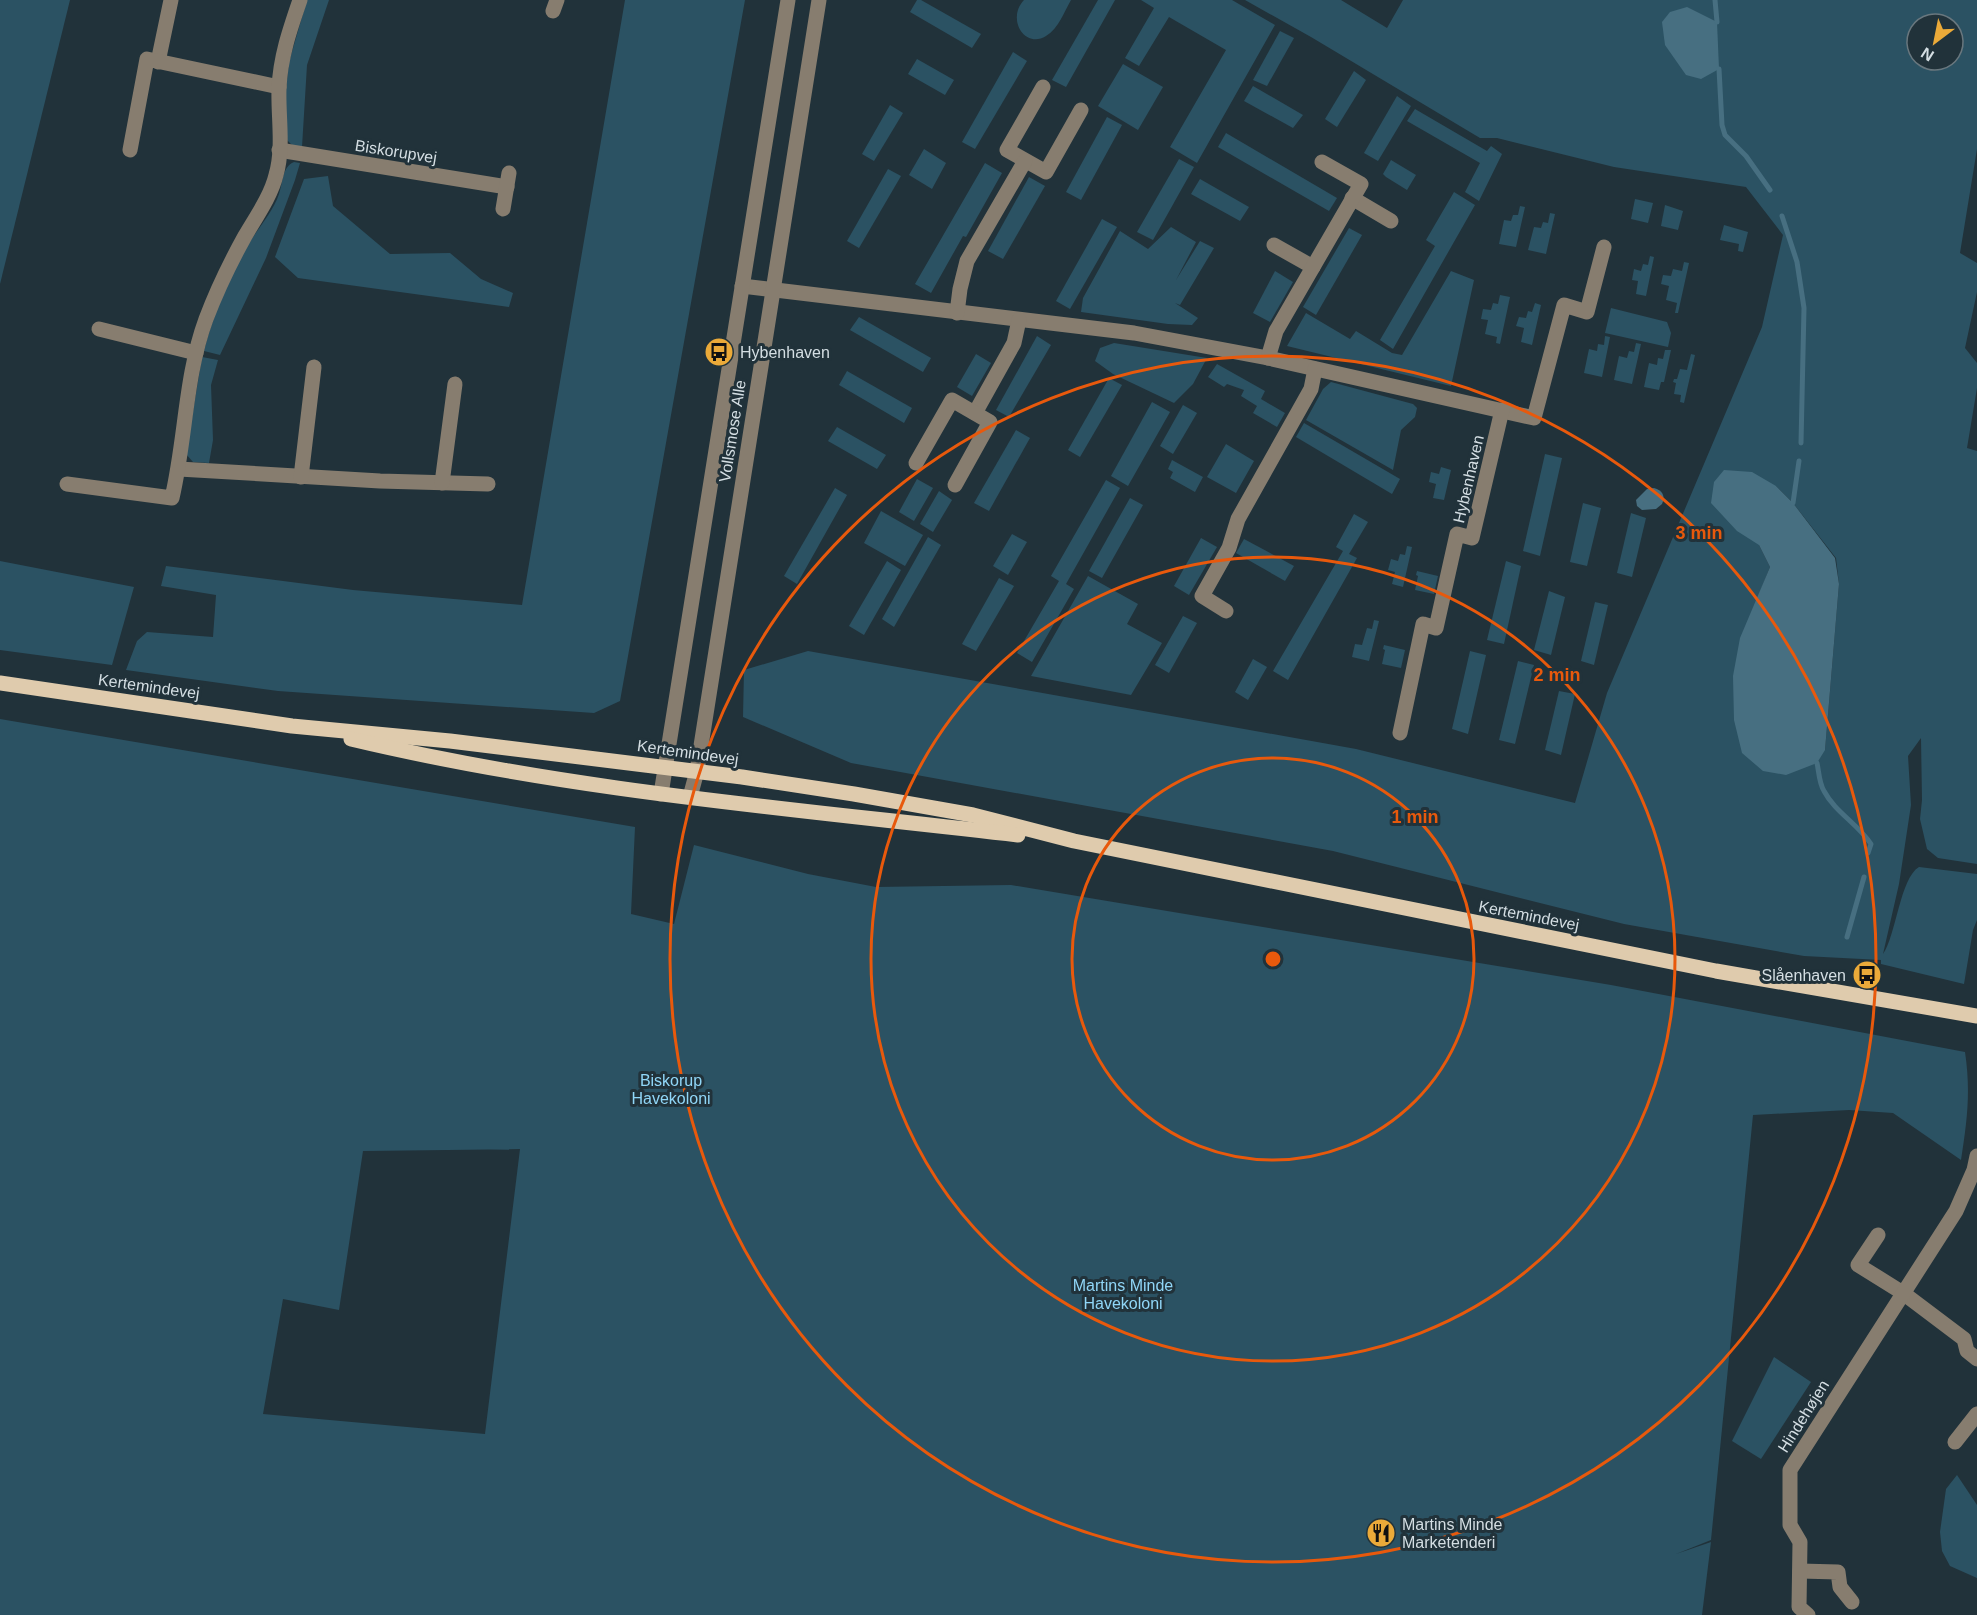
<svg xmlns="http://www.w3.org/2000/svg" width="1977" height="1615" font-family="Arial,sans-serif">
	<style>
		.green { fill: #2b5263; fill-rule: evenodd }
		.water { fill: #476f81 }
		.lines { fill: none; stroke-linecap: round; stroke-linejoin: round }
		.stream { stroke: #476f81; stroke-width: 5 }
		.minor { stroke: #877d6f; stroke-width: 15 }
		.major { stroke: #dfcbad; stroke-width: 15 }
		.ring { fill: none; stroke: #e8590c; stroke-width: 3 }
		.labels { text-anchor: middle; stroke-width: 6; stroke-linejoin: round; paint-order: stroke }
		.street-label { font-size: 16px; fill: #d4dee3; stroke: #21323a }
		.poi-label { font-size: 16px; fill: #d4dee3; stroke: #21323a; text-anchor: start }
		.park-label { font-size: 16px; fill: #90d6f7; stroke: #21323a }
		.centre { fill: #e8590c; stroke: #21323a; stroke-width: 3 }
		.ring-label { font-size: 18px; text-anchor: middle; font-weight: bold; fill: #e8590c; stroke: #21323a; stroke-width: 6; stroke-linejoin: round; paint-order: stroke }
	</style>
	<rect width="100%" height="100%" fill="#21323a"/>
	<!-- green -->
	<g class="green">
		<polygon points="0,0 70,0 0,284"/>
		<polygon points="307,0 329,0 307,65 302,147 293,146 286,139 285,97 289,62"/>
		<polygon points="625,0 745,0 620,701 594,713 278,691 126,670 137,641 147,632 213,637 216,595 161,586 166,566 353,590 522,605"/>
		<polygon points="917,0 921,0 981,34 972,48 910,12"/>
		<path d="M1024,0H1071C1064,12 1059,28 1046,36C1025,49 1006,19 1024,0Z"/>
		<polygon points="1098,0 1115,0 1066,87 1052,80"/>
		<polygon points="1141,0 1232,0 1275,25 1197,163 1170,147 1226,50 1169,17 1139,66 1125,58 1154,8"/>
		<path d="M1245,0H1341L1387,28L1403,0H1977V149L1960,253L1977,263V292L1965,348L1977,363V388L1967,448L1977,451V864L1938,858L1927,849L1920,819L1922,800L1921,738L1908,756L1911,805L1899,884L1883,954C1896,936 1900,878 1919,867L1977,874V920L1973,930L1964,984L1881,964V960L1804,956L1624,924L1333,851L851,763L743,717L744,670L808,651L1356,749L1575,803L1607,693L1762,327L1783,235L1746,187L1614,167L1497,138H1480L1311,37ZM1917,24H1953V60H1917ZM1776,486L1793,503L1836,558L1839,584L1825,750L1756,602L1770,567L1759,545Z"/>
		<polygon points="1280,31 1294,38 1267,86 1253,80"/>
		<polygon points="1013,52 1027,61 975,149 962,142"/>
		<polygon points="917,59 954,80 945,95 908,74"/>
		<polygon points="1123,64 1163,87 1138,130 1098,106"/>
		<polygon points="1354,71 1366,80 1337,127 1325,119"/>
		<polygon points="1253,86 1303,115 1293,128 1244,101"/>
		<polygon points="1397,96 1411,106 1378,161 1364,153"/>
		<polygon points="890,105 903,113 874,161 862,154"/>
		<polygon points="1415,109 1487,151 1491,146 1502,154 1479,201 1465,192 1480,163 1407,121"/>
		<polygon points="1107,117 1122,125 1081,200 1066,192"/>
		<polygon points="1226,133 1337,198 1329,211 1218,147"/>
		<polygon points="924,149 946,163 932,189 909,175"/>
		<polygon points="1179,159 1194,167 1153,240 1137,232"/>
		<polygon points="1391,160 1416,175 1407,190 1386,177 1383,174"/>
		<path d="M294,162L300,163L295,180L266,258L220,355L204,351C213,314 229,278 248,245C258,228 273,212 279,194C283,182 282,167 294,162Z"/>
		<polygon points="985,163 1002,173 966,237 963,236 931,293 915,284"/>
		<polygon points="888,169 901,176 859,248 847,241"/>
		<polygon points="328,176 333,206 390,254 450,253 481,279 513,293 509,307 298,278 275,257 304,179"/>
		<polygon points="1029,177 1045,186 1003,259 988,251"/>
		<polygon points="1200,179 1249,207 1240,221 1191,194"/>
		<polygon points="1454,192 1475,205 1393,349 1380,340 1435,246 1426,240"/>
		<polygon points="1635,199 1653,203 1648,223 1631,219"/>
		<polygon points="1665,205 1683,211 1678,230 1661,226"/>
		<polygon points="1520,206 1525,207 1516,247 1499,244 1504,220 1511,221 1513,215 1518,215"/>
		<polygon points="1550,213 1555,214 1546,254 1528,250 1534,227 1541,228 1543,222 1548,223"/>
		<polygon points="1102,219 1117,227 1070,309 1056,301"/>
		<polygon points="1724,225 1748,232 1743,252 1738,251 1739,244 1720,240"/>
		<polygon points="1171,227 1196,242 1176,280 1200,241 1214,248 1180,305 1175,303 1198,318 1192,325 1168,324 1081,312 1083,298 1120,231 1148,249"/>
		<polygon points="1349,228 1362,235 1316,315 1303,307"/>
		<polygon points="1650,256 1654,257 1646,296 1636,294 1638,281 1632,280 1634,269 1641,271 1643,264 1648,265"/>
		<polygon points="1684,262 1689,263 1678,313 1675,313 1677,303 1666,300 1669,286 1661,284 1663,275 1671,276 1673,269 1682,271"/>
		<polygon points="1275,271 1293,282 1270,322 1253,313"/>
		<polygon points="1451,271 1474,280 1451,386 1287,346 1306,313 1350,339 1356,331 1392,353 1402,355"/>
		<polygon points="1500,295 1510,297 1500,344 1496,343 1497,337 1485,334 1488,320 1481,319 1483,309 1491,310 1493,303 1498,304"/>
		<polygon points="1535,303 1541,305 1532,345 1521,342 1524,328 1516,326 1519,317 1526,318 1528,311 1532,312"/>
		<polygon points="1611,308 1667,322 1671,333 1668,347 1605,333"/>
		<polygon points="859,317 931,358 923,372 850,330"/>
		<polygon points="1037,336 1051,345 1009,417 996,410"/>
		<polygon points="1605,336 1610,337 1602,377 1584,373 1589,349 1597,351 1598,344 1604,345"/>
		<polygon points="1114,343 1207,358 1193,384 1174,403 1113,374 1095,361 1100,348"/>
		<polygon points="1636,343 1641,344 1632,384 1614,380 1619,356 1627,358 1629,351 1634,352"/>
		<polygon points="1665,350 1671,350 1664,382 1661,382 1659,390 1644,387 1649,363 1657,365 1658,358 1663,359"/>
		<polygon points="976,354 991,363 972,396 957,387"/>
		<polygon points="1691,354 1695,355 1684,403 1680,402 1681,395 1674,394 1676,383 1673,382 1674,379 1677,379 1680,369 1687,370"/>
		<polygon points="202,357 218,360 211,385 213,440 209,463 193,462 186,454"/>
		<polygon points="1217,364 1265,391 1261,399 1285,413 1277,427 1253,413 1257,406 1241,396 1244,390 1227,384 1224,387 1208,377"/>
		<polygon points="847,371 912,408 904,423 839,385"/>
		<polygon points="1109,378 1122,385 1080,457 1068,450"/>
		<polygon points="1331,382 1413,404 1417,408 1415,417 1401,430 1393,470 1306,420 1323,389"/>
		<polygon points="1152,402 1170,412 1128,486 1111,476"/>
		<polygon points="1183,405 1197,413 1173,454 1160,446"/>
		<polygon points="1304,423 1400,479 1392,494 1296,437"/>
		<polygon points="837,427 886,455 877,469 828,441"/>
		<polygon points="1016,430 1030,438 989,511 974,503"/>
		<polygon points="1226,444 1254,461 1236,493 1207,477"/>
		<polygon points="1545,454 1562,458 1540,556 1523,551"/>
		<polygon points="1172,460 1203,477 1195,492 1170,478 1173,472 1168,469"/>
		<polygon points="1441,467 1451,470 1444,500 1433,498 1436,484 1429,482 1431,472 1439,474"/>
		<polygon points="917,479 933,488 914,521 899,512"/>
		<polygon points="1106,480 1120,488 1066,584 1074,589 1032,662 1017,653 1059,581 1051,576"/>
		<polygon points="835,488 847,495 797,584 784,576"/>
		<polygon points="939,491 952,500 933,532 920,524"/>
		<polygon points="1130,498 1143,505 1102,578 1089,571"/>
		<polygon points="1583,503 1601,508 1587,566 1570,562"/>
		<polygon points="881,511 923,535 905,566 864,543"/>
		<polygon points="1631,513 1646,518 1632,577 1617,573"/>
		<polygon points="1354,514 1368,522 1349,554 1357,558 1288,680 1273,671 1343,551 1336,547"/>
		<polygon points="1012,534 1027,542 1008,575 993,566"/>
		<polygon points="928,537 941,545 894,627 882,619"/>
		<polygon points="1201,538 1217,547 1189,595 1174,586"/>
		<polygon points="1244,539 1294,566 1285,581 1236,553"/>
		<polygon points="1407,546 1412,547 1403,587 1392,584 1395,572 1388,570 1391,559 1398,561 1400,554 1405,555"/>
		<polygon points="0,561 134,587 112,665 0,650"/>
		<polygon points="887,561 901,570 864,635 849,626"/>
		<polygon points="1506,561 1521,566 1504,644 1487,640"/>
		<polygon points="1417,571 1438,576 1434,594 1415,590 1418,576 1416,575"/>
		<polygon points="1088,576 1138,604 1127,624 1162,643 1131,695 1031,676"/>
		<polygon points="999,578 1014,586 976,651 962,644"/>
		<polygon points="1549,591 1565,597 1551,655 1534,650"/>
		<polygon points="1595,602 1608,605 1594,665 1581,661"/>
		<polygon points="1183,616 1197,623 1169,673 1155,665"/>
		<polygon points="1374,620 1379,621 1369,661 1352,657 1355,644 1362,645 1367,628 1372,629"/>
		<polygon points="1384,645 1405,650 1401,668 1382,664 1385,650 1383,649"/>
		<polygon points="1470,651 1486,655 1468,734 1452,729"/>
		<polygon points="1253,659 1267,667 1248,700 1235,692"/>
		<polygon points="1518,661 1534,665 1515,744 1499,740"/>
		<polygon points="1559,691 1575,694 1561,755 1545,750"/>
		<path d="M0,719L635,827L631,914L674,924L694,845L808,874L876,887L1011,885L1611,985L1965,1052C1971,1092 1967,1121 1961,1160L1893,1113L1849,1110L1753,1115L1711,1540L1676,1554L1711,1542L1702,1615H0ZM520,1149L485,1434L263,1414L283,1299L339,1310L363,1151Z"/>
		<polygon points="1774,1357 1811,1382 1761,1459 1732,1441"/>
		<polygon points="1957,1475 1977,1505 1977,1578 1950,1566 1942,1551 1940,1532 1946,1489"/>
	</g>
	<!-- water -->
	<g class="water">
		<polygon points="1687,7 1717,22 1719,69 1701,79 1686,75 1665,45 1662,22 1670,12"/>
		<polygon points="1724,470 1752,472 1776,486 1793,503 1835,558 1839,584 1825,750 1817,763 1786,775 1763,771 1742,753 1734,720 1733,676 1740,638 1770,567 1759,545 1737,531 1711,503 1714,482"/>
		<path d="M1654,488C1662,490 1666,496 1662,504L1656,509L1642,510L1637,506L1636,500L1647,489Z"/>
	</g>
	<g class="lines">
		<!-- stream -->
		<g class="stream">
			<polyline points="1715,0 1717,22"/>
			<polyline points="1719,69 1722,125 1725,135 1746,156 1770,190"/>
			<polyline points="1782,216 1797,262 1804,308 1801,443"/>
			<polyline points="1793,503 1799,461"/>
			<path d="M1817,763C1819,772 1819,783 1824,791C1835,812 1858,824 1871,844L1868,853"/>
			<polyline points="1847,937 1864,877"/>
		</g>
		<!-- minor -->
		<g class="minor">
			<polyline points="553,11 557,0"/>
			<polyline points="158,62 171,0"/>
			<polyline points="1043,87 1007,150 1046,172 1081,110"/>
			<polyline points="130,150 147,59 279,87"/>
			<polyline points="279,150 507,187"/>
			<polyline points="1352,198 1391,221"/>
			<polyline points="503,209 509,173"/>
			<polyline points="1274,245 1313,267"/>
			<polyline points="742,286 1134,333 1268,358 1534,418 1564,305 1587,312 1604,247"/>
			<polyline points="957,313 960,289 967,261 1025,161"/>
			<polyline points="99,329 196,353"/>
			<polyline points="1268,358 1276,331 1361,184 1322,162"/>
			<polyline points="975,413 1014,343 1019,320"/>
			<polyline points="916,463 952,400 990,422 955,485"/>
			<polyline points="179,469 380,481 488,484"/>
			<polyline points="301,477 314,367"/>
			<polyline points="442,483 455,384"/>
			<path d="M67,484L172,498C186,438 185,376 206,319C217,290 230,263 245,236C256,217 271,196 276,175C284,148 278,116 279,89C280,58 290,29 300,0"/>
			<polyline points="1226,611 1202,596 1229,548 1238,519 1311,389 1315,369"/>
			<polyline points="1400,733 1423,624 1436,628 1457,534 1472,538 1502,410"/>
			<polyline points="661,794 788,0"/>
			<polyline points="690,797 697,771 819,0"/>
			<polyline points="1878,1235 1858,1265 1903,1293 1964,1339 1967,1351 1977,1359"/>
			<polyline points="1955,1442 1977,1414"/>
			<polyline points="1800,1571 1838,1572 1840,1587 1852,1602"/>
			<polyline points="1808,1615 1799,1607 1800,1542 1790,1525 1790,1470 1956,1211 1974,1170 1977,1156"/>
		</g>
		<!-- major -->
		<g class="major">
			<polyline points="0,683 292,726 450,741 742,777 854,794 973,815 1074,841 1716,971 1977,1016"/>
			<path d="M351,739C569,791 795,809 1018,835"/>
		</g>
	</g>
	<!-- distance rings -->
	<g class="ring">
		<circle cx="1273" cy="959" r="201"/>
		<circle cx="1273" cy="959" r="402"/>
		<circle cx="1273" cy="959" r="603"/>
	</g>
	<!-- icons -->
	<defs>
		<g id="bus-disc" transform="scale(1.5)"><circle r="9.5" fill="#ebaa39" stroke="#21323a"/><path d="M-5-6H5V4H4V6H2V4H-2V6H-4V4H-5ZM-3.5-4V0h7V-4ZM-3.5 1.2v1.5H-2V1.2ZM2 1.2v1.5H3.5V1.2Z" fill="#111"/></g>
		<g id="restaurant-disc" transform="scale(1.5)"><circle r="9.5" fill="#ebaa39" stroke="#21323a"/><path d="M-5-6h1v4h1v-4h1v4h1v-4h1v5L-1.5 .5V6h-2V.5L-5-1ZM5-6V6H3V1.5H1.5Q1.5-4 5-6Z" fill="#111"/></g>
	</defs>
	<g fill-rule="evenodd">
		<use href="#bus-disc" x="719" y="352"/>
		<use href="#bus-disc" x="1867" y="975"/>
		<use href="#restaurant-disc" x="1381" y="1533"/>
	</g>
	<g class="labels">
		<!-- street labels -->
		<g class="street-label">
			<text transform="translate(396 151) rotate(9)" y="6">Biskorupvej</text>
			<text transform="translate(732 431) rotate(-81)" y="6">Vollsmose Alle</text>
			<text transform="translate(1468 479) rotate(-77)" y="6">Hybenhaven</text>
			<text transform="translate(149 686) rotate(8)" y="6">Kertemindevej</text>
			<text transform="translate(688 752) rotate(8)" y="6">Kertemindevej</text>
			<text transform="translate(1529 915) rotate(11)" y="6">Kertemindevej</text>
			<text transform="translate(1803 1416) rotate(-58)" y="6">Hindehøjen</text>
		</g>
		<!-- poi labels -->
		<g class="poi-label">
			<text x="740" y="358">Hybenhaven</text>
			<text x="1846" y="981" text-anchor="end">Slåenhaven</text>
			<text x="1402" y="1530">Martins Minde<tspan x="1402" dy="18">Marketenderi</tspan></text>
		</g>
		<!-- park labels -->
		<g class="park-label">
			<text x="671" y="1086">Biskorup<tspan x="671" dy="18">Havekoloni</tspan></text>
			<text x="1123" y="1291">Martins Minde<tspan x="1123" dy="18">Havekoloni</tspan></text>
		</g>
	</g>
	<circle cx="1273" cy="959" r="9" class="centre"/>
	<g class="ring-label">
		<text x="1699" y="539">3 min</text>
		<text x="1557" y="681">2 min</text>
		<text x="1415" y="823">1 min</text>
	</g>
	<!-- north arrow -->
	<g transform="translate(1935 42) rotate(212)"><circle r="28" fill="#21323a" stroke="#69777e" stroke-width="1.5"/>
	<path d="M0-4.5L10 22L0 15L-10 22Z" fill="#ebaa39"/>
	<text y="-9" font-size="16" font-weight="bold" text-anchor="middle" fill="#d4dee3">N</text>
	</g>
</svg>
